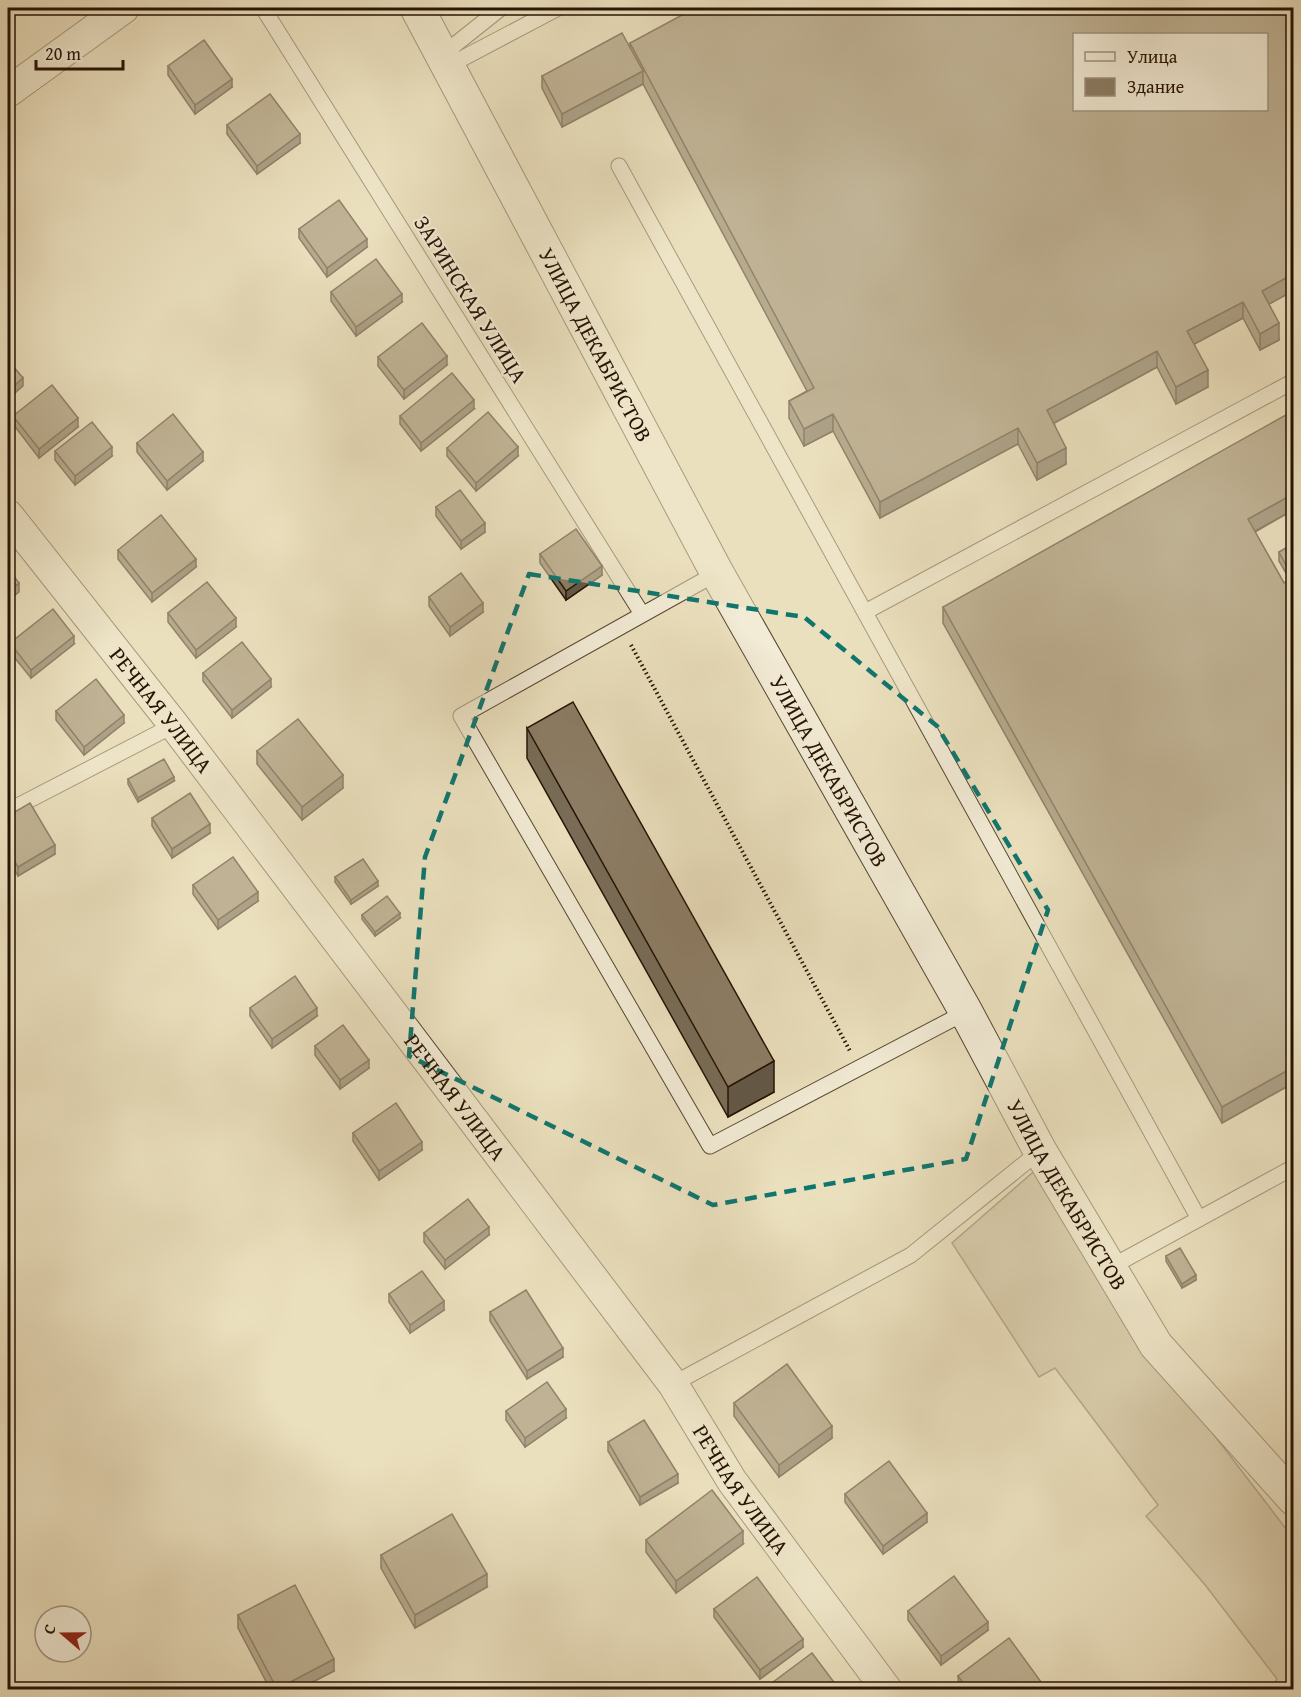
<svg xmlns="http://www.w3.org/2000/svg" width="1301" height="1697" font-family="'Gentium Book Plus',serif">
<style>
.grass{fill:#cabd9e;stroke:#786851;stroke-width:1.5}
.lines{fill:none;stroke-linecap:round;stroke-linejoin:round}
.service-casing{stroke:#574632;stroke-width:17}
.minor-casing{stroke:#574632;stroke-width:32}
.tertiary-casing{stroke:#574632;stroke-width:35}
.path{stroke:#261204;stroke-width:4;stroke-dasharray:1.5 3;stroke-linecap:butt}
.service{stroke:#f2ebd5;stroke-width:15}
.minor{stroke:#f2ebd5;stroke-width:30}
.tertiary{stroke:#f2ebd5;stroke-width:33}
.wall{fill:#786c57;stroke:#261204;stroke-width:1.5}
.shaded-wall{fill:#625847;stroke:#261204;stroke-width:1.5}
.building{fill:#8c7d65;stroke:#261204;stroke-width:1.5;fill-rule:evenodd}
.marked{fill:none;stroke:#0f766e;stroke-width:4.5;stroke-dasharray:12 8;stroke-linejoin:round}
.labels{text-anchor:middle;stroke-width:4.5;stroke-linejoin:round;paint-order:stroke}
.street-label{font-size:22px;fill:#261204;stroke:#f2ebd5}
</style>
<rect width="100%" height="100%" fill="#ebe0be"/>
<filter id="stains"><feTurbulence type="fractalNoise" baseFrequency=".00333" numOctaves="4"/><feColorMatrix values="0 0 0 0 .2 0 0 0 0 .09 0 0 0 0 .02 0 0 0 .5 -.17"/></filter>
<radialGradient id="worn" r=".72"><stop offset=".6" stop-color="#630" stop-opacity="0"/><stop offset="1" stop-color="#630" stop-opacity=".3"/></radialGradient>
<polygon class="grass" points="1039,1167 1149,1350 1293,1538 1293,1689 1270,1689 1277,1679 1206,1586 1146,1516 1158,1505 1055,1368 1039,1377 952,1243"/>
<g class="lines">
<g class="service-casing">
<g id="service">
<polyline points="263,8 642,614"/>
<polyline points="442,55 501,8"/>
<polyline points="448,66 558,8"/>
<polyline points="619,166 1199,1219"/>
<polyline points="717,573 461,716 710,1146 966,1012"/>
<polyline points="867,611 1294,381"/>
<polyline points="8,811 174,725"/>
<polyline points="1109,1268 1294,1167"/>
<polyline points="673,1384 911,1255 1040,1151"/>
</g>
</g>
<g class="minor-casing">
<g id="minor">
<polyline points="8,92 124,8"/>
<path id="s1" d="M8 515 174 725 673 1384 732 1481 887 1690"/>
</g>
</g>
<g class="tertiary-casing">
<g id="tertiary">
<path id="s2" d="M417 8 717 573 966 1012 1040 1151 1156 1345 1294 1499"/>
</g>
</g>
<polyline class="path" points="631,645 850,1051"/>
<use href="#service" class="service"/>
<use href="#minor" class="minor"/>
<use href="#tertiary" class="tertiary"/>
</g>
<g class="wall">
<polygon points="630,43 1269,304 1279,340 1260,350 1243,318 1194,344 1208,387 1176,404 1157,367 1054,423 1066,464 1037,480 1018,444 880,518 833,431 804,446 789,418 789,401 807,391 643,84 562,127 542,88 542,76 630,47"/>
<polygon points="168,66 232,87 195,114 168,75"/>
<polygon points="227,125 300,143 257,174 227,134"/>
<polygon points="299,229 367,247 327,277 299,238"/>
<polygon points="331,292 402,302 356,336 331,301"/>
<polygon points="378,357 447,365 404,399 378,366"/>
<polygon points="474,409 421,451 400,424 400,416"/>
<polygon points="13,416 78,427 39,458 13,424"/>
<polygon points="137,443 203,461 167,490 137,452"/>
<polygon points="447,448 518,456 476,491 447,456"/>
<polygon points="55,451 112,456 75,485 55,460"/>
<polygon points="436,507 485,532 461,549 436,516"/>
<polygon points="1293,510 1255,532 1284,583 1290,580 1279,561 1279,552 1293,544 1293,1097 1288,1086 1222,1123 943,623 943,607"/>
<polygon points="118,550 196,567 152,602 118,559"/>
<polygon points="540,554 602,575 566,600 540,563"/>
<polygon points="429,597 483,612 450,636 429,606"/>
<polygon points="168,613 236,627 196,658 168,622"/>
<polygon points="10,643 74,644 31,678 10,652"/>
<polygon points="203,673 271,687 232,718 203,681"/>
<polygon points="56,711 124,723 84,755 56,720"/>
<polygon points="527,728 774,1092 728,1117 527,758"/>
<polygon points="257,751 343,788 302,820 257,764"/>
<polygon points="128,779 174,781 138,802 128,784"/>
<polygon points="8,816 55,854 18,876 8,858"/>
<polygon points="152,818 210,833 172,858 152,826"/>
<polygon points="335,877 378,886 351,904 335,882"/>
<polygon points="193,885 258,901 218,929 193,894"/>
<polygon points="362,915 400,918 375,936 362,919"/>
<polygon points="250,1008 317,1016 272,1048 250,1016"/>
<polygon points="315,1046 369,1068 340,1089 315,1055"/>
<polygon points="353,1133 422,1150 379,1180 353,1141"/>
<polygon points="424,1233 489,1235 445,1269 424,1242"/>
<polygon points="1166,1256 1196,1280 1182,1288 1166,1261"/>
<polygon points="389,1294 444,1310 410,1333 389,1302"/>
<polygon points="490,1312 563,1357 527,1379 490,1321"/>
<polygon points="734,1403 832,1438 779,1477 734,1416"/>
<polygon points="506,1411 566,1418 525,1447 506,1420"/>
<polygon points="608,1442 678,1483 640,1505 608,1451"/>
<polygon points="845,1494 927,1522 883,1554 845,1502"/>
<polygon points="646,1540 743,1544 676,1593 646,1552"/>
<polygon points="381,1555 487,1587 415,1628 381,1568"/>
<polygon points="714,1609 803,1647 760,1679 714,1617"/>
<polygon points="908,1611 988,1630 941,1665 908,1620"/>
<polygon points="238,1615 334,1671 299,1689 270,1689 238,1628"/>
<polygon points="958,1676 1044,1689 959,1689"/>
</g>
<g class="shaded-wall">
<polygon points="643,71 643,84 562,127 562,114"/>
<polygon points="232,79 232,87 195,114 195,105"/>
<polygon points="300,134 300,143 257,174 257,166"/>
<polygon points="367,239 367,247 327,277 327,268"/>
<polygon points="1293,274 1293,291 1262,308 1262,291"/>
<polygon points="402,294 402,302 356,336 356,327"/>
<polygon points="1243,302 1243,318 1187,348 1187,331"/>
<polygon points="1279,323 1279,340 1260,350 1260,334"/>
<polygon points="1157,351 1157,367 1047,427 1047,410"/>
<polygon points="447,356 447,365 404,399 404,390"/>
<polygon points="1208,370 1208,387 1176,404 1176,387"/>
<polygon points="23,378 23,386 8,399 8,391"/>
<polygon points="474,400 474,409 421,451 421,443"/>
<polygon points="833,414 833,431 804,446 804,429"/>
<polygon points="78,418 78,427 39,458 39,449"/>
<polygon points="1018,428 1018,444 880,518 880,502"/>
<polygon points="112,447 112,456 75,485 75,476"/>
<polygon points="518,447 518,456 476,491 476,483"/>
<polygon points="1066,448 1066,464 1037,480 1037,463"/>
<polygon points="203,452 203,461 167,490 167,481"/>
<polygon points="1293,494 1293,510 1248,535 1248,519"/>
<polygon points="485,523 485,532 461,549 461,541"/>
<polygon points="196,559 196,567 152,602 152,593"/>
<polygon points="602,566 602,575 566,600 566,591"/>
<polygon points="1293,571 1293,579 1290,581 1290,573"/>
<polygon points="19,583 19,592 8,601 8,592"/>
<polygon points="483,603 483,612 450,636 450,627"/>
<polygon points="236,618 236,627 196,658 196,650"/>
<polygon points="74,636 74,644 31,678 31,670"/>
<polygon points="271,679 271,687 232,718 232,710"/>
<polygon points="124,715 124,723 84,755 84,747"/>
<polygon points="343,775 343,788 302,820 302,807"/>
<polygon points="174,777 174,781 138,802 138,798"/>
<polygon points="210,824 210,833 172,858 172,849"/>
<polygon points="55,845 55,854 18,876 18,867"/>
<polygon points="378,881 378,886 351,904 351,900"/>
<polygon points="258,892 258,901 218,929 218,920"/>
<polygon points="400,913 400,918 375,936 375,932"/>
<polygon points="317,1008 317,1016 272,1048 272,1039"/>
<polygon points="369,1060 369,1068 340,1089 340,1080"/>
<polygon points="774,1061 774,1092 728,1117 728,1087"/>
<polygon points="1288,1070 1288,1086 1222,1123 1222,1107"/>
<polygon points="13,1093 13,1102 8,1105 8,1097"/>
<polygon points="422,1142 422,1150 379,1180 379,1171"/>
<polygon points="489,1227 489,1235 445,1269 445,1260"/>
<polygon points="1196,1275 1196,1280 1182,1288 1182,1284"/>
<polygon points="444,1301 444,1310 410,1333 410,1325"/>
<polygon points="563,1348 563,1357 527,1379 527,1371"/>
<polygon points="566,1409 566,1418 525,1447 525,1438"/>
<polygon points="832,1426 832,1438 779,1477 779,1465"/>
<polygon points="678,1474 678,1483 640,1505 640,1497"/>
<polygon points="927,1513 927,1522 883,1554 883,1546"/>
<polygon points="743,1531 743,1544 676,1593 676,1581"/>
<polygon points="487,1574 487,1587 415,1628 415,1615"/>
<polygon points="988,1622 988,1630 941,1665 941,1656"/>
<polygon points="803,1639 803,1647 760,1679 760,1670"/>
<polygon points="334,1659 334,1671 299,1689 277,1689"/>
</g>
<g class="building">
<path d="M695 8H1293V274L1262 291 1279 323 1260 334 1243 302 1187 331 1208 370 1176 387 1157 351 1047 410 1066 448 1037 463 1018 428 880 502 833 414 804 429 789 401 814 388 630 43ZM1074 34H1266V110H1074Z"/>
<polygon points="622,33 643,71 562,114 542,76"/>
<polygon points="204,40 232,79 195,105 168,66"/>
<polygon points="270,94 300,134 257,166 227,125"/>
<polygon points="339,200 367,239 327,268 299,229"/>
<polygon points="376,259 402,294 356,327 331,292"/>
<polygon points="422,323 447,356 404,390 378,357"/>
<polygon points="8,360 23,378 8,391"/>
<polygon points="452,373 474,400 421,443 400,416"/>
<polygon points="52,385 78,418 39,449 13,416"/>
<polygon points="1293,411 1293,494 1248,519 1284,583 1293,578 1293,1080 1288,1070 1222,1107 943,607"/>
<polygon points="488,412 518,447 476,483 447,448"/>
<polygon points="173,414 203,452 167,481 137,443"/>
<polygon points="92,422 112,447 75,476 55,451"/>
<polygon points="460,490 485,523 461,541 436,507"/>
<polygon points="161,515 196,559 152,593 118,550"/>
<polygon points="576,529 602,566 566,591 540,554"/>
<polygon points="1293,544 1293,571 1290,573 1279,552"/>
<polygon points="8,568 19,583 8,592"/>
<polygon points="461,573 483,603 450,627 429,597"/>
<polygon points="207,582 236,618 196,650 168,613"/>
<polygon points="53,609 74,636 31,670 10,643"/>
<polygon points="242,642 271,679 232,710 203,673"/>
<polygon points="96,679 124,715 84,747 56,711"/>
<polygon points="573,702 774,1061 728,1087 527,728"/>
<polygon points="298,719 343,775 302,807 257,751"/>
<polygon points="164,759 174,777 138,798 128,779"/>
<polygon points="190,793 210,824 172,849 152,818"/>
<polygon points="30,803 55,845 18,867 8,850 8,816"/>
<polygon points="233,857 258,892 218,920 193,885"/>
<polygon points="363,859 378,881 351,900 335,877"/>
<polygon points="387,896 400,913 375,932 362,915"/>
<polygon points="295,976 317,1008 272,1039 250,1008"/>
<polygon points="343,1025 369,1060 340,1080 315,1046"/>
<polygon points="8,1083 13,1093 8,1097"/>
<polygon points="396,1103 422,1142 379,1171 353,1133"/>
<polygon points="468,1199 489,1227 445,1260 424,1233"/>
<polygon points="1180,1248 1196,1275 1182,1284 1166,1256"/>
<polygon points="422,1271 444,1301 410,1325 389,1294"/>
<polygon points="526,1290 563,1348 527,1371 490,1312"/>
<polygon points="787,1364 832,1426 779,1465 734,1403"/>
<polygon points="547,1382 566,1409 525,1438 506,1411"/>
<polygon points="644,1420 678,1474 640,1497 608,1442"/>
<polygon points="889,1461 927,1513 883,1546 845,1494"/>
<polygon points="712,1490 743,1531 676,1581 646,1540"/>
<polygon points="452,1514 487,1574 415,1615 381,1555"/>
<polygon points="954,1576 988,1622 941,1656 908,1611"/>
<polygon points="757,1577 803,1639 760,1670 714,1609"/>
<polygon points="295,1585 334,1659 277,1689 238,1615"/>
<polygon points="1009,1638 1044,1686 1040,1689 968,1689 958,1676"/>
<polygon points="812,1653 839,1689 766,1689 765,1688"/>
</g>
<path d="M0 0H1301V1697H0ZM529 574 804 617 937 726 1048 910 966 1159 713 1205 409 1056 425 857Z" fill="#ebe0be" fill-opacity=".55" fill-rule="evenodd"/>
<path class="marked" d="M529 574 804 617 937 726 1048 910 966 1159 713 1205 409 1056 425 857Z"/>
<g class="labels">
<g class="street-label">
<text transform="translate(471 299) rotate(58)" y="8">ЗАРИНСКАЯ УЛИЦА</text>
<text dy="8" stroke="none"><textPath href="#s2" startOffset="381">УЛИЦА ДЕКАБРИСТОВ</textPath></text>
<text dy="8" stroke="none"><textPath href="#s1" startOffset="248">РЕЧНАЯ УЛИЦА</textPath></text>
<text dy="8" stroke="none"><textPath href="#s2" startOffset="867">УЛИЦА ДЕКАБРИСТОВ</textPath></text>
<text dy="8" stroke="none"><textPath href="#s1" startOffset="734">РЕЧНАЯ УЛИЦА</textPath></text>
<text dy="8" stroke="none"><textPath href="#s2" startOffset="1353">УЛИЦА ДЕКАБРИСТОВ</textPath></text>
<text dy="8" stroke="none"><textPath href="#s1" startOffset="1220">РЕЧНАЯ УЛИЦА</textPath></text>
</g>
</g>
<rect width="1301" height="1697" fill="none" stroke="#ebe0be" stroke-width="30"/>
<rect x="9" y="9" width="1283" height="1679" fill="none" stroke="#261204" stroke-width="3"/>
<rect x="15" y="15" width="1271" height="1667" fill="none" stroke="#261204" stroke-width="1.5"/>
<rect x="1073" y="33" width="195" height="78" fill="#f2ebd5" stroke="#a09481" stroke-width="1.5"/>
<rect x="1085" y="52" width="30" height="9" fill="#f2ebd5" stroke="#a09481" stroke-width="1.5"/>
<text x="1127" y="63" font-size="18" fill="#261204">Улица</text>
<rect x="1085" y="78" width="30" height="18" fill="#8c7d65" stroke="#a09481" stroke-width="1.5"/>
<text x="1127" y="93" font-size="18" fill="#261204">Здание</text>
<g transform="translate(63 1634) rotate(290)"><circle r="28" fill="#f2ebd5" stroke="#a09481" stroke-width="1.5"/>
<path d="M0-4.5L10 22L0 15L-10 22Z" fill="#8f2418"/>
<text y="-9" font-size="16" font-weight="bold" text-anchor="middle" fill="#261204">С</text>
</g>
<path d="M36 60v9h87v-9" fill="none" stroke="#261204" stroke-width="3"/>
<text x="45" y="60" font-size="18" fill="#261204" stroke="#f2ebd5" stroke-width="4.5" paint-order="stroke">20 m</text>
<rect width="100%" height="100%" filter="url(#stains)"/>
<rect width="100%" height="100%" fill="url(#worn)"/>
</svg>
